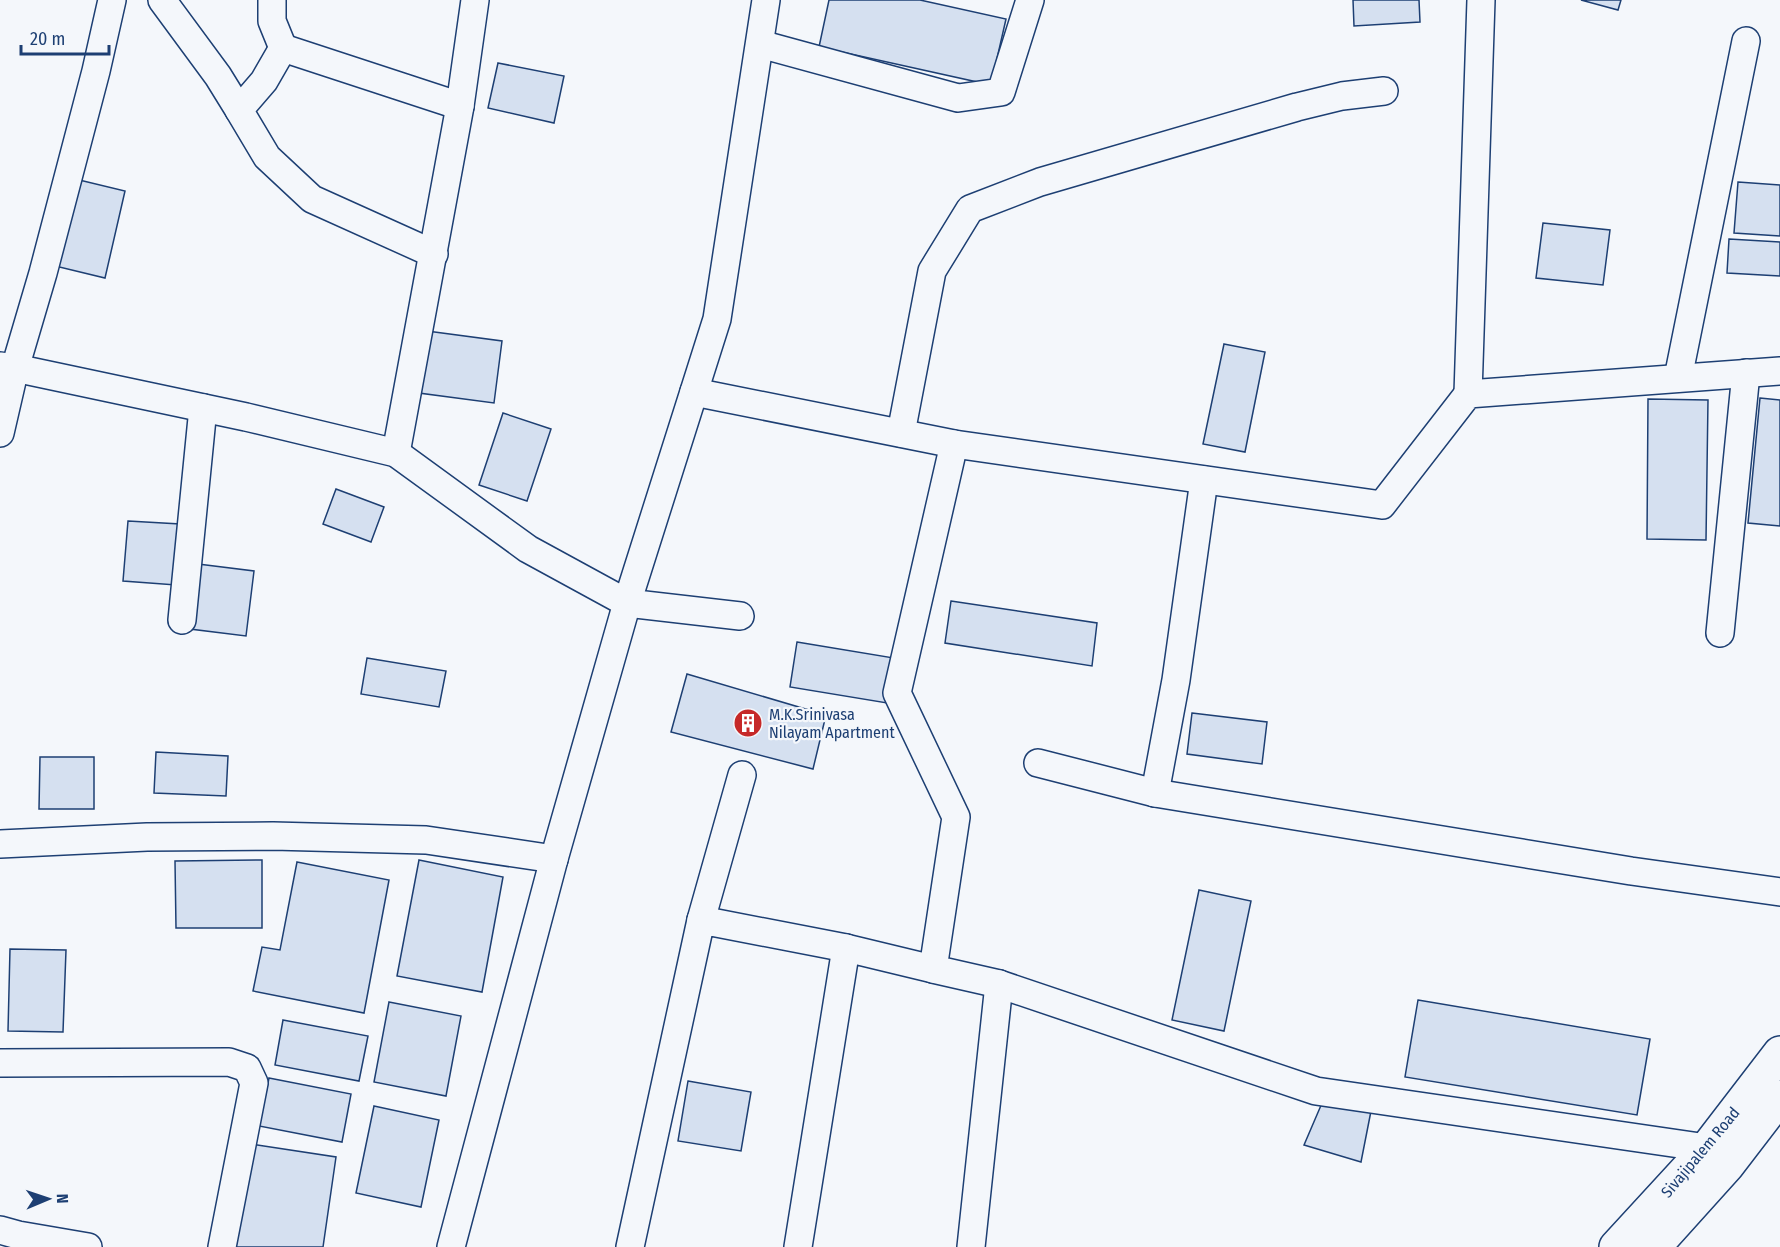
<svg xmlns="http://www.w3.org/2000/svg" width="1780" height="1247" font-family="'Fira Sans Condensed',sans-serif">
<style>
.building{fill:#d5e0f0;stroke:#1d3f73;stroke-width:1.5}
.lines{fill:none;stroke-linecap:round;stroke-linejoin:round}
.minor-casing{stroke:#1d3f73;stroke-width:30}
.secondary-casing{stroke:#1d3f73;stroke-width:36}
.minor{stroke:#f4f7fb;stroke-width:27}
.secondary{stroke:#f4f7fb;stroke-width:33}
.labels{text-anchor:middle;stroke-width:4.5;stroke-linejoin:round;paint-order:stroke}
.poi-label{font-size:16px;fill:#1d3f73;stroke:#f4f7fb;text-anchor:start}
.street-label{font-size:16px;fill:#1d3f73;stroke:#f4f7fb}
</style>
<rect width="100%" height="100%" fill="#f4f7fb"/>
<g class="building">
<polygon points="829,0 920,0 1006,19 991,85 819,47"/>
<polygon points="1353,0 1419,0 1420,22 1354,26"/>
<polygon points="1581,0 1621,0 1618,10"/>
<polygon points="498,63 564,76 554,123 488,108"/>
<polygon points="71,178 125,191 105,278 51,265"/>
<polygon points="1738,182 1780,185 1780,236 1734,233"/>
<polygon points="1543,223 1610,230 1603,285 1536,278"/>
<polygon points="1729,239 1780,242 1780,276 1727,273"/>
<polygon points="427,331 502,341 494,403 419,393"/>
<polygon points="1224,344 1265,352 1245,452 1203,444"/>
<polygon points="1760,398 1780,400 1780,526 1748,523"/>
<polygon points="1648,399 1708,400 1706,540 1647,539"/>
<polygon points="503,413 551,429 527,501 479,485"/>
<polygon points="336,489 384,507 371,542 323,524"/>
<polygon points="128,521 180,524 176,585 123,581"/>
<polygon points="198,564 254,571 246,636 190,629"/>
<polygon points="951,601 1097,623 1092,666 945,643"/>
<polygon points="797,642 894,658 887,703 790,687"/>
<polygon points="367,658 446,671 439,707 361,694"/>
<polygon points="687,674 826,715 813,769 671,732"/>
<polygon points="1192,713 1267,722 1262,764 1187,754"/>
<polygon points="156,752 228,756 226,796 154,793"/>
<polygon points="40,757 94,757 94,809 39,809"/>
<polygon points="262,860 262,928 176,928 175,861"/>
<polygon points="419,860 503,877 482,992 397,976"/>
<polygon points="297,862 389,880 364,1013 253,991 262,947 280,950"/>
<polygon points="1199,890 1251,901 1224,1031 1172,1020"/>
<polygon points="10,949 66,950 63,1032 8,1031"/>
<polygon points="1418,1000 1650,1039 1637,1115 1405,1077"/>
<polygon points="389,1002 461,1016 446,1096 374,1082"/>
<polygon points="283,1020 368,1036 359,1081 275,1065"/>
<polygon points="269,1078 351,1094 342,1142 259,1126"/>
<polygon points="688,1081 751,1092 741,1151 678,1141"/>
<polygon points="1322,1103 1371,1111 1361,1162 1304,1145"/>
<polygon points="374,1106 439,1120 421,1207 356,1193"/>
<polygon points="251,1144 336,1157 323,1247 236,1247"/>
</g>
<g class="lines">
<g class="minor-casing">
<g id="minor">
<polyline points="162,0 218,76 239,110"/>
<polyline points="272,0 272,21 283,48"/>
<polyline points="760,44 958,98 1001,92 1030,0"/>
<polyline points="434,254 312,199 267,157 239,110 264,81 283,48 460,106"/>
<polyline points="0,366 15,368 246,417 396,453 528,549 627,603 740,616"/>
<polyline points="1678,378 1746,41"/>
<polyline points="694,392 954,444 1382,505 1468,394 1780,371"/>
<polyline points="1468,394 1481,0"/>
<polyline points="0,433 15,368 43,273 96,71 112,0"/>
<polyline points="901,433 932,271 970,209 1040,182 1297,107 1342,96 1384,91"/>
<polyline points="954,444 897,693 956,817 933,969 999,984 1316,1091 1707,1148"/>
<polyline points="396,453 460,106 475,0"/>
<polyline points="1204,480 1176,680 1155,793 1631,871 1780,892"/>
<polyline points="182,620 203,408"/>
<polyline points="1720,633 1746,373"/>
<polyline points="1038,763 1155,793"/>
<polyline points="0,844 147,837 273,836 426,840 554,859"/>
<polyline points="701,920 742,775"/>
<polyline points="0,1063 229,1062 247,1068 254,1083 222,1247"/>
<polyline points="0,1230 18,1235 88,1247"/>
<polyline points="451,1247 554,859 627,603 717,319 766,0"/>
<polyline points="630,1247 701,920 846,948"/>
<polyline points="798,1247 846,948 933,969"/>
<polyline points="971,1247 999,984"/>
</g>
</g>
<g class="secondary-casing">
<g id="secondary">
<polyline points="1616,1247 1707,1148 1780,1053"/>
<polyline points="1654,1247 1727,1166 1780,1097"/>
</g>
</g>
<use href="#minor" class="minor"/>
<use href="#secondary" class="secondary"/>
</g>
<defs>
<g id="building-disc" transform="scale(1.5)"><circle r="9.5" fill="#c62828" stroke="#f4f7fb"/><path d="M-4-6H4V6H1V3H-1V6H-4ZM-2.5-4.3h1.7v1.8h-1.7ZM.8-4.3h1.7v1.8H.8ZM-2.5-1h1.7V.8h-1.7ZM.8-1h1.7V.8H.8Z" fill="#fff"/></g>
</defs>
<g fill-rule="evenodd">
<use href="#building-disc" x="748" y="723"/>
</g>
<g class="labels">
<g class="poi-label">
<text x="769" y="720">M.K.Srinivasa<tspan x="769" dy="18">Nilayam Apartment</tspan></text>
</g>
<g class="street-label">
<text transform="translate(1700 1152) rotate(-50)" y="6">Sivajipalem Road</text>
</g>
</g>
<g transform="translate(48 1199) rotate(88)" stroke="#f4f7fb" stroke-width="4.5" paint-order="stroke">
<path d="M0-4.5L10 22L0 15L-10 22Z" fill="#1d3f73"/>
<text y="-9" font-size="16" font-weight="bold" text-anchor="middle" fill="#1d3f73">N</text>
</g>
<path d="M21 45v9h88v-9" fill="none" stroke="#1d3f73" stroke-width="3"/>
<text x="30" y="45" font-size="18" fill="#1d3f73" stroke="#f4f7fb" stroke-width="4.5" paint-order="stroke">20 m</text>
</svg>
